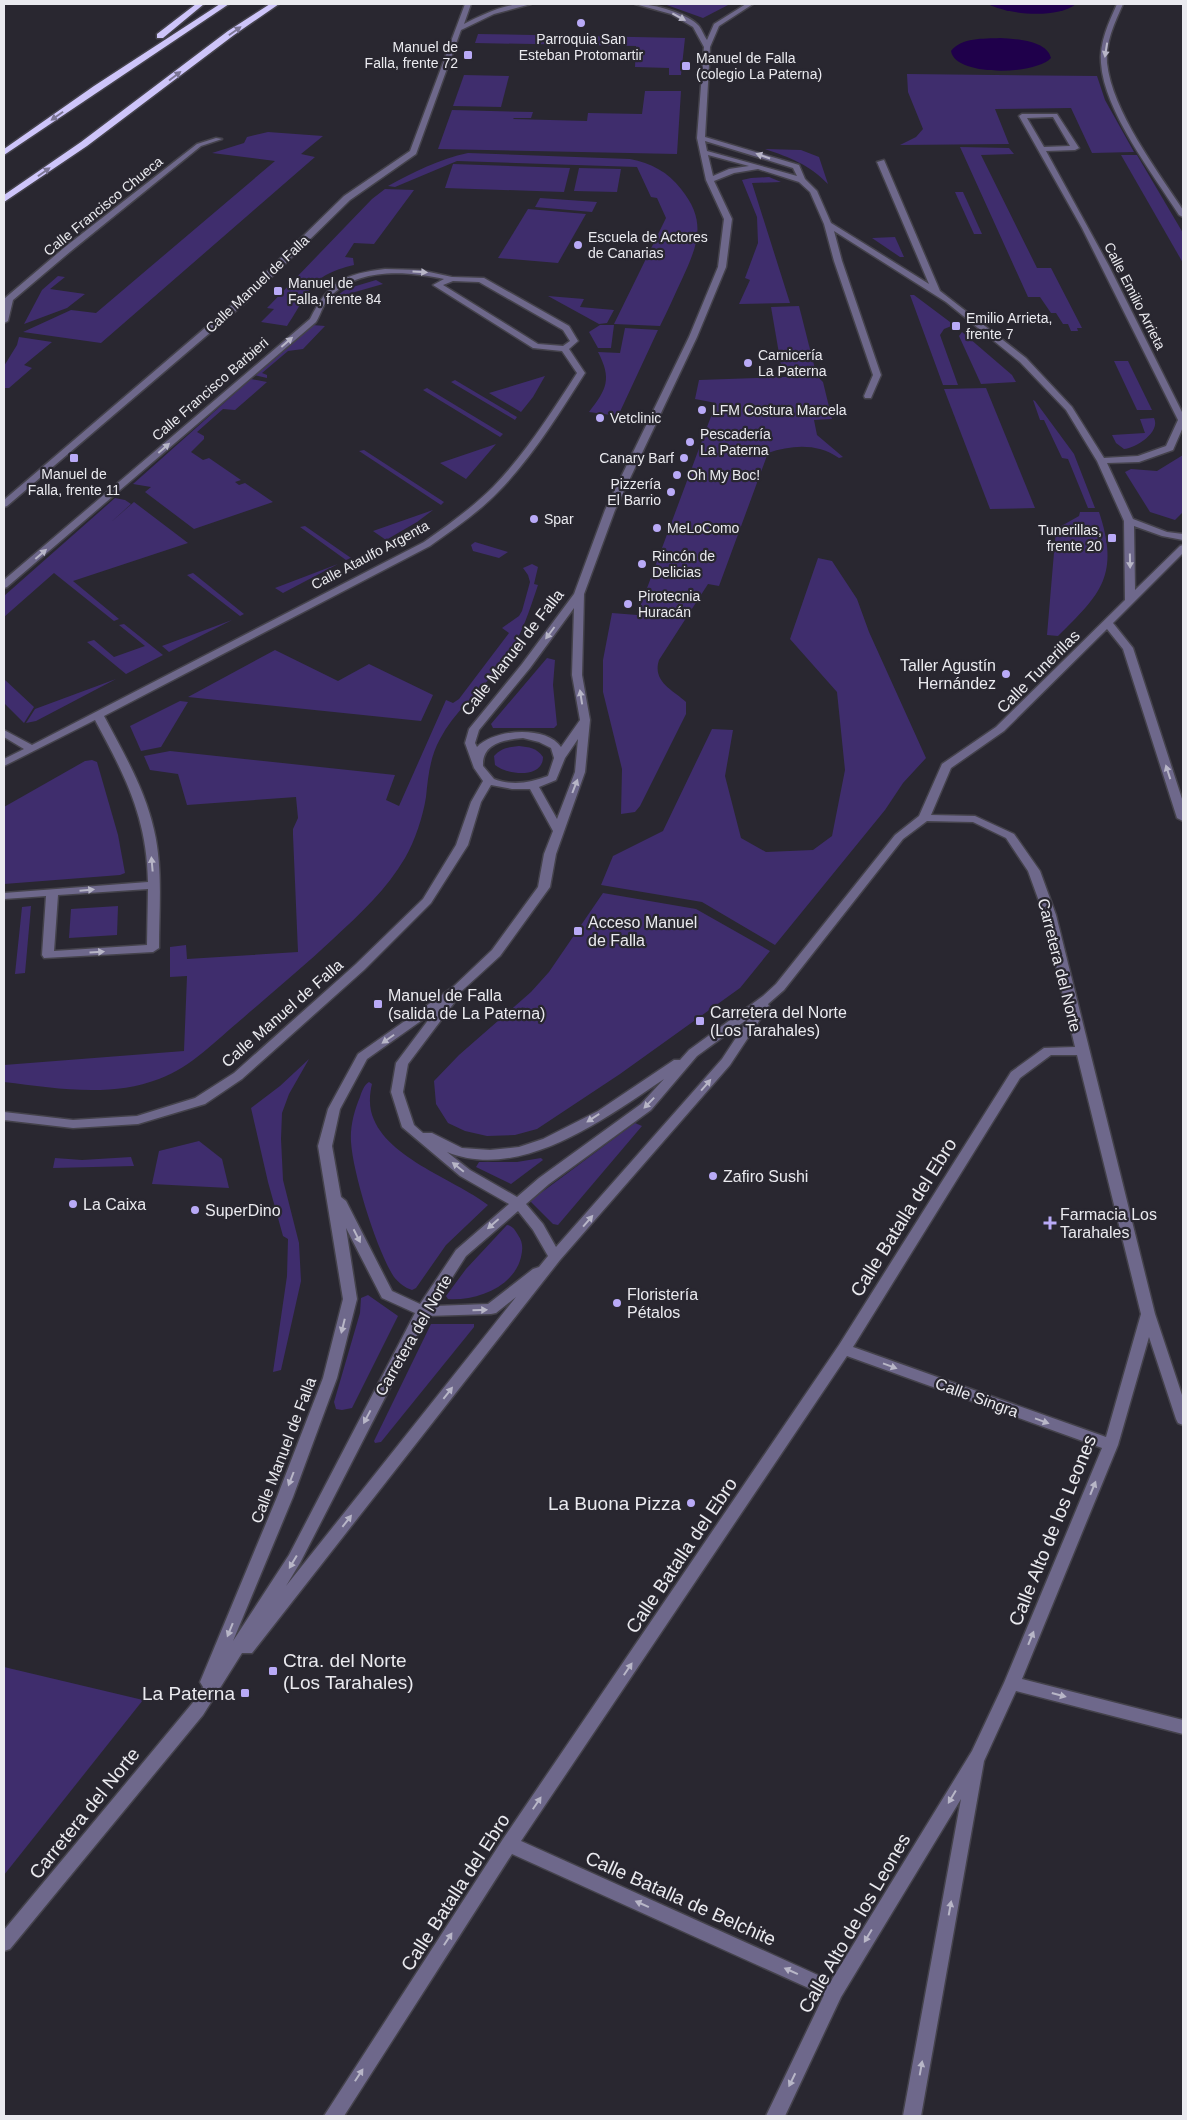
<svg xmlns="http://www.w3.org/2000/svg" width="1187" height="2120" font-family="Helvetica,sans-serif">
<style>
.green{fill:#3f2d6d}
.water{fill:#1f004b}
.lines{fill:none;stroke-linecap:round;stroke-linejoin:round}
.street-casing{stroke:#44424b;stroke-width:3}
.highway-casing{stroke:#44424b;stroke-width:3}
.street{fill:#6e688b;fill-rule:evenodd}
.highway{fill:#cec5fa;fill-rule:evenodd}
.oneway{fill:#b8b6c7}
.oneway2{fill:#7c7695}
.poi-dot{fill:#b9aaf7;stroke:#292730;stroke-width:2}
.labels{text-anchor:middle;stroke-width:4.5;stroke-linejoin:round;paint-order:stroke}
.far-poi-label{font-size:14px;fill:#eaeaef;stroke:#292730;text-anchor:start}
.far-street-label{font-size:14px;fill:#eaeaef;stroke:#292730}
.street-label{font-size:16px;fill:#eaeaef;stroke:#292730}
.poi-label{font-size:16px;fill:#eaeaef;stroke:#292730;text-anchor:start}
.near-street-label{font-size:19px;fill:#eaeaef;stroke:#292730}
.near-poi-label{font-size:19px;fill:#eaeaef;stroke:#292730;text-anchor:end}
</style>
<rect width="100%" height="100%" fill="#292730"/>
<g class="green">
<polygon points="664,4 730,4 703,18"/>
<polygon points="478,34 685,38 681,75 669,75 669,68 635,67 636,46 475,43"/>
<polygon points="907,74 1097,76 1105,100 1134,152 1092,153 1071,108 995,109 1009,144 900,145 916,137 923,129 908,92"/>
<polygon points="464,75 509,76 501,107 453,106"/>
<polygon points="645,91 681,91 677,154 438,149 452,110 533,112 531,118 514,118 513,119 587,121 588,113 642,114"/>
<polygon points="268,132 323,136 301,154 315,157 101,343 23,332 71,310 96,313 275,161 212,153 244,143 247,137"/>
<polygon points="960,147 1009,148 1014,154 981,155 1037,268 1051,268 1082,328 1077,328 1078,331 1071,331 1068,324 1063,324 1056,313 1051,313 1040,297 1028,297"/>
<path d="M765 149 801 150 819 157 828 184C808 164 791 158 765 149Z"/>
<path d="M468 153 630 159C651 163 668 172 681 189 707 221 698 244 683 277 675 294 668 310 660 326L614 324 666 218 657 198 651 197 637 167 457 161 395 187 388 186C414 172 439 159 468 153Z"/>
<polygon points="1121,155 1137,155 1183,233 1183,263"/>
<polygon points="453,164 570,168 564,192 445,188"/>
<polygon points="579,168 621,169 617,192 574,191"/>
<polygon points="769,177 781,182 752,183 790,303 739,304 750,280 745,278 758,243 757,217 742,180 751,178"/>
<path d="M385 189 414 190 374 244 354 243 345 257 353 258 354 265C308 276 311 291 287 326L261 322 274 309 267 308 372 199Z"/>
<polygon points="955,192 963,192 982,234 974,234"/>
<polygon points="540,198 597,202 592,212 535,207"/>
<polygon points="528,209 586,214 558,263 498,258"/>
<polygon points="895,237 904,257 900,257 872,238"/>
<polygon points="58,276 65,277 50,289 85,294 67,308 24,324 42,290"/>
<polygon points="376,280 383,284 334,298 346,289"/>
<polygon points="910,295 914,295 954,325 944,329 940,335 958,385 943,385"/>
<polygon points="548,296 584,299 580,307 614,310 607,323 599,324"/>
<polygon points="799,306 815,369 782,371 771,307"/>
<polygon points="312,325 325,326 303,349 288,351 262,373 267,375 267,378 254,375"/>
<polygon points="600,325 614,325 611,348 598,348 589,332"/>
<path d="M625 328 658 330 618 416 589 412C607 389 612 379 598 352L620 353Z"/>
<polygon points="962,332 1012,375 1016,382 981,384 959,336"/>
<polygon points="19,337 52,342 24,365 32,368 9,388 4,388 4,366 17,345"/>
<polygon points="1114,361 1128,361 1152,410 1137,410"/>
<polygon points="545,376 533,397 521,412 489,393"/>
<path d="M817 376 823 382 832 419 814 420 817 435 843 457 839 458C817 443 792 445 768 453L719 586 708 584 659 660C652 682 673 690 686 702V714L640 806 635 812 621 814 622 769 603 692V660L612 613 637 615 716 403 695 399 699 380Z"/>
<polygon points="251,379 267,382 235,410 223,409 197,432 204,436 204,439 191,452 203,460 209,458 241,480 235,482 239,485 245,483 273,502 194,529 145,492 151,487 133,484"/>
<polygon points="455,380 517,417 515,420 451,382"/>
<polygon points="427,388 503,434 500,437 423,390"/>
<polygon points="986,388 1035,508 990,509 944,389"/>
<polygon points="1033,400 1035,401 1074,454 1095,508 1088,508 1068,459 1062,458 1044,420 1040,420"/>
<path d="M1154 418C1161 432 1136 448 1124 449L1116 443 1112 435 1145 433 1140 419Z"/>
<polygon points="496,444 466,479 440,463"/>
<polygon points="364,450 444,502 441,505 359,451"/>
<polygon points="1183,455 1183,512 1175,520 1150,512 1125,472 1131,469 1157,471"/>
<polygon points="115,498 125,500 131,504 110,523 134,502 188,543 73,581 119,619 114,621 54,573 4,617 4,596"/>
<polygon points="433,510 417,522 386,540 373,531"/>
<path d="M1080 512H1099C1120 575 1101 594 1058 636L1047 635 1056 529 1079 516Z"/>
<polygon points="305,526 351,558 346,560 300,527"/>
<polygon points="475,542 508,552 499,558 473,551 471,545"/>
<polygon points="818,558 832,561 857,599 869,632 926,758 903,783 885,810 775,945 702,902 601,885 613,856 663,831 712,729 733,730 725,776 741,838 766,852 813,850 832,836 845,770 837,692 790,639"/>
<polygon points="338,564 283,593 275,588"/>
<path d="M532 564 538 567 534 584 538 585C528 615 518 647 496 671 477 694 454 712 440 739 430 757 428 777 426 797 423 816 415 841 405 858 387 889 360 914 333 939 304 966 273 992 243 1018 216 1040 192 1067 159 1079 109 1098 55 1088 4 1082V1065L184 1051 187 976 170 977V947L186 945 187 959 298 952 293 835V829L298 818 296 797 187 805 178 774 150 770 144 756 170 751 395 775 386 800 399 806 446 700 453 703 459 699 509 633 502 628 519 616 522 611 530 582 528 575 523 568Z"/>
<polygon points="193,573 244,614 240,616 187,575"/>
<polygon points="232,620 169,652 162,646"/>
<polygon points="124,624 163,655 126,674 87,642 94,640 114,657 145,646 119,625"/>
<polygon points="275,650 338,681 369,664 433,695 421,721 188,697"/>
<polygon points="547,658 555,660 553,685 557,725 554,728 493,728 491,724"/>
<polygon points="4,679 34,707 24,723 4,703"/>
<polygon points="116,679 36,721 26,723 35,709"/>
<polygon points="180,701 188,702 161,747 141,751 130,726"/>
<path d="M519 746C529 747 537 748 543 757 543 779 507 775 495 765L494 756C501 748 509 747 519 746Z"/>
<polygon points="92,760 97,762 118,835 125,873 120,875 4,884 4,807 85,761"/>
<polygon points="603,893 696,909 770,951 740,988 620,1074 537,1129 515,1135 487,1136 465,1131 448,1123 436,1104 434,1081 459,1055 531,992 549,972"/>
<polygon points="31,906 25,973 15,974 22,907"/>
<polygon points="118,906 117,935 69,938 71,909"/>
<polygon points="309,1059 289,1094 282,1113 281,1139 283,1180 299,1243 301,1281 281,1370 273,1372 287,1276 288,1239 283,1236 268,1182 251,1108 280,1086"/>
<path d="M369 1082 372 1084C370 1092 369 1102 371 1111 382 1157 453 1178 488 1205L446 1245 416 1288 412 1290C405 1288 399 1283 394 1277 377 1251 353 1174 351 1142 350 1127 354 1111 360 1097 362 1091 364 1085 369 1082Z"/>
<polygon points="635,1123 642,1126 558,1225 553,1224 530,1201"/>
<polygon points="199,1141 222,1159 229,1188 152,1184 159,1151"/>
<polygon points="131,1157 134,1166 53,1168 55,1158 82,1160"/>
<polygon points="541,1158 543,1160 511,1184 476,1167 479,1162 517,1162"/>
<path d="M507 1225C513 1226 515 1230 518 1235 523 1242 523 1249 521 1257 514 1287 476 1301 448 1299L446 1296 466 1269Z"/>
<polygon points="368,1295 398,1316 352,1408 342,1410 336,1409 334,1402 360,1313 361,1298"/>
<polygon points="431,1324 474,1324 474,1327 381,1442 375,1443 374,1441"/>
<polygon points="4,1667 143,1700 4,1875"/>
</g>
<g class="water">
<path d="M988 4H1076C1057 19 1009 15 988 4Z"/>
<path d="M1000 38C1014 39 1047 40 1051 58 1036 75 955 77 951 51 962 37 983 39 1000 38Z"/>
</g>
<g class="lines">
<g class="street-casing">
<g id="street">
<path d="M465 4H471L464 24C484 14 508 2 531 4L494 14 461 30 416 154 350 200 246 302 7 506 4 507V500L240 298 344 196 410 151Z"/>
<path d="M635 4C651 3 688 13 699 26 702 30 704 36 707 40L714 24 746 4H753L719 26 710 47 705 137 799 165 805 179 817 191 831 223 929 284 877 162 884 160 940 291 1026 358 1072 407 1104 458 1138 456 1166 446 1178 420 1082 228 1019 116 1022 114H1057L1079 148 1075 150 1046 151 1109 266 1183 414V427L1173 450 1139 462 1107 463 1133 519 1167 532 1183 534V540L1162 536 1134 526 1135 590 1180 546 1183 545V553L1113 623 1133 648 1183 802V821L1177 818 1123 649 1107 629 1004 731 951 768 931 815 975 816 1014 834 1040 871 1056 915 1155 1314 1183 1398V1425L1178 1423 1176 1419 1149 1337 1118 1445 1022 1679 1183 1720V1734L1016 1691 984 1761 921 2116H903L961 1799 841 1997 785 2116H766L824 1995 512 1854 344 2116H324L503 1839 839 1345 1011 1072 1044 1048 1075 1047 1044 915 1028 871 1006 838 973 822 927 821 903 839 784 990 768 1004 769 1006 730 1065 560 1260 252 1653H242L203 1715 10 1949 4 1951V1930L195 1700 203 1687 200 1682 277 1497 323 1378 343 1299 318 1146 328 1109 358 1054 453 987 492 950 538 887 544 854 553 831 530 789H512L491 785 481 802 468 845 431 903 364 970 242 1079 205 1104 138 1124 73 1128 4 1120V1112L73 1120 137 1116 195 1098 234 1073 356 964 423 899 456 845 471 802 483 781 474 768 465 743 469 729 522 664 574 594 605 510 689 337 718 267 724 219 706 180 697 138 704 47 693 27 671 14ZM1053 117 1070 146 1044 147 1027 118ZM705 141 793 168 797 176 707 151ZM708 155 749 166 729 169 713 176ZM758 169 799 182 810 192 824 224 834 261 873 375 864 396 865 398H871L881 375 842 261 834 231 946 302 1020 362 1066 410 1097 461 1124 521 1125 600 996 727 942 764 919 816 895 835 776 984 763 996 689 1050 680 1060H674L598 1111 543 1139 519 1147 490 1150 462 1148 432 1133H423L414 1125 403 1092 408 1064 454 1003 456 1000 454 998 500 956 550 887 556 854 585 772 590 720 582 675 584 594 615 510 697 337 726 267 732 219 714 181 734 173ZM574 608 572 675 580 720 561 747C546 725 494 729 477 747L475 743 479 730 530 668ZM523 738 539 742 551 748 554 758 548 776C530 783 512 786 494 779L483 766C482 743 504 740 523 738ZM578 739 575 772 557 819 539 787 556 780 565 758ZM435 1011 396 1063 391 1092 402 1127 460 1176 509 1204 456 1250 420 1304 392 1291 346 1201 341 1197 332 1146 340 1109 367 1059ZM749 1018 722 1059 556 1247 543 1224 526 1204 549 1184 651 1110 697 1056ZM1051 1055H1077L1141 1314 1106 1437 853 1347 1020 1078ZM664 1079 641 1104 539 1178 517 1197 470 1170 447 1152C521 1182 606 1118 664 1079ZM518 1211 533 1230 548 1256 539 1267 533 1269 488 1304 434 1306 466 1256ZM346 1228 382 1298 415 1313 289 1555 233 1641 293 1497 337 1378 357 1299ZM516 1297 286 1586 300 1563 427 1316 491 1314 496 1313ZM847 1356 1102 1448 1004 1683 972 1751 831 1981 521 1841Z"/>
<path d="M1117 4H1123C1115 22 1105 43 1107 63 1112 111 1157 170 1183 210V217L1179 215C1153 174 1104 111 1101 63 1099 43 1109 22 1117 4Z"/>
<polygon points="216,138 222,139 201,146 71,251 13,300 8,321 4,323 4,299 65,247 197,144"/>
<path d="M385 269 420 270 452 277 484 278 569 326 578 341 569 349 585 373C559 414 533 456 499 491 479 512 454 529 430 546L104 716C123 752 145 789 154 830 163 868 159 909 159 948L153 952 44 958 42 955 46 896 4 899V893L148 882C147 817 125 776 95 720L4 766V759L24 749 4 737V730L32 745 424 542C448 525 472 508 493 487 526 453 551 413 577 373L562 351 533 348 433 285 444 279C406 271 358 267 329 298 323 304 321 314 316 322L7 587 4 588V580L310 319C329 281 344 274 385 269ZM453 281 479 282 563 330 570 341 563 346 538 344 443 285ZM148 889 147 945 54 951 58 895Z"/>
</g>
</g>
<g class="highway-casing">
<g id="highway">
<polygon points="196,4 204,4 163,38 157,38 157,34"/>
<polygon points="220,4 229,4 4,155 4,149 94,86"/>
<polygon points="270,4 279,4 234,35 87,146 4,202 4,195 81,142 228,31"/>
</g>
</g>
<use href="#street" class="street"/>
<use href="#highway" class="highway"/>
</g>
<defs><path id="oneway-solid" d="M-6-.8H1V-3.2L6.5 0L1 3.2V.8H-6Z" transform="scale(1.25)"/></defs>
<g class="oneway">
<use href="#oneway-solid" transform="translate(679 17) rotate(28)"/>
<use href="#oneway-solid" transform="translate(1106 50) rotate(99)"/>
<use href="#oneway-solid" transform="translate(763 156) rotate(-161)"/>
<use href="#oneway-solid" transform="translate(420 272) rotate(4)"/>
<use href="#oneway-solid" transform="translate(287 342) rotate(-41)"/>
<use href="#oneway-solid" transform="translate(164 448) rotate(-41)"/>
<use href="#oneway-solid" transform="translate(41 554) rotate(-41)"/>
<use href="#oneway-solid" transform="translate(1130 561) rotate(89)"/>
<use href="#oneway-solid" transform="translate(550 633) rotate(127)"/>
<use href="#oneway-solid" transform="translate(581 697) rotate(-99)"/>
<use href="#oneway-solid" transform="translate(1168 772) rotate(-108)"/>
<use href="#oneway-solid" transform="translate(575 786) rotate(-69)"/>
<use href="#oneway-solid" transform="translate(152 864) rotate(-95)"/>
<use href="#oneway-solid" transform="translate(87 890) rotate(-5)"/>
<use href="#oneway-solid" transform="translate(97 952) rotate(-4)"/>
<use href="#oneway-solid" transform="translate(388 1039) rotate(145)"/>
<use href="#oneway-solid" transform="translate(706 1085) rotate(-49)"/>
<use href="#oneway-solid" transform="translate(649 1103) rotate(134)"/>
<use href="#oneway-solid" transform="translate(593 1118) rotate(147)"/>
<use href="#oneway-solid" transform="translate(458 1167) rotate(-141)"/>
<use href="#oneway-solid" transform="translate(588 1221) rotate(-49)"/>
<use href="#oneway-solid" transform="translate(493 1224) rotate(139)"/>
<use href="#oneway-solid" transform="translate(357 1236) rotate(63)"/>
<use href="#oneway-solid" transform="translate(480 1310) rotate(-1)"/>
<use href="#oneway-solid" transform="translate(343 1326) rotate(104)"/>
<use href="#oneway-solid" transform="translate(890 1366) rotate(20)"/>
<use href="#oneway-solid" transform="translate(448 1393) rotate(-52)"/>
<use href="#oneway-solid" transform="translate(367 1417) rotate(118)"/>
<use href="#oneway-solid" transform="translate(1042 1421) rotate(20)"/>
<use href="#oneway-solid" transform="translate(291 1479) rotate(111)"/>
<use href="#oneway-solid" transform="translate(1093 1488) rotate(-68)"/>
<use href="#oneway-solid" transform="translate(347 1521) rotate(-52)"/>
<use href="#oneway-solid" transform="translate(293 1562) rotate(121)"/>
<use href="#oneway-solid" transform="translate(230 1630) rotate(112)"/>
<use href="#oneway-solid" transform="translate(1031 1638) rotate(-68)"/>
<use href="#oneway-solid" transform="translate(628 1669) rotate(-56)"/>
<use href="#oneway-solid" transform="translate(1059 1695) rotate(15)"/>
<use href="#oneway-solid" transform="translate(952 1797) rotate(121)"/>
<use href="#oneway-solid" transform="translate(537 1803) rotate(-56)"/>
<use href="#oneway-solid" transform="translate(642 1904) rotate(-156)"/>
<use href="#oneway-solid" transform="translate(950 1908) rotate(-80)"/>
<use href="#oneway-solid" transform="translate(868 1936) rotate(121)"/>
<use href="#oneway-solid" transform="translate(448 1939) rotate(-57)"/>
<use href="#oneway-solid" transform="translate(791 1971) rotate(-156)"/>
<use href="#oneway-solid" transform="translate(921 2068) rotate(-80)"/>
<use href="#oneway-solid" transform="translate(359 2075) rotate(-57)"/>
<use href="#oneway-solid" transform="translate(792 2080) rotate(116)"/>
</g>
<g class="oneway2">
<use href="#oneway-solid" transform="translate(235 31) rotate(-35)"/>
<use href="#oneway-solid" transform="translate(175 76) rotate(-37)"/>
<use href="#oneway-solid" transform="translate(57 116) rotate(145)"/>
<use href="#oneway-solid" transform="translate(44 172) rotate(-35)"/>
</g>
<g class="poi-dot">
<circle cx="581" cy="23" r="5"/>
<rect x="463" y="50" width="10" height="10" rx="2.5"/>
<rect x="681" y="61" width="10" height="10" rx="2.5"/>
<circle cx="578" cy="245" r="5"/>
<rect x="273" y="286" width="10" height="10" rx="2.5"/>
<rect x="951" y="321" width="10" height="10" rx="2.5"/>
<circle cx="748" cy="363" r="5"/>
<circle cx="702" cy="410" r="5"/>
<circle cx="600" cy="418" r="5"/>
<circle cx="690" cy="442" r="5"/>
<rect x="69" y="453" width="10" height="10" rx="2.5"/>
<circle cx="684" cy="458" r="5"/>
<circle cx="677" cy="475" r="5"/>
<circle cx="671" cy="492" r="5"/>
<circle cx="534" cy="519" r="5"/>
<circle cx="657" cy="528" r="5"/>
<rect x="1107" y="533" width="10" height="10" rx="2.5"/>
<circle cx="642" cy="564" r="5"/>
<circle cx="628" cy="604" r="5"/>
<circle cx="1006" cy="674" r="5"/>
<rect x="573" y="926" width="10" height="10" rx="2.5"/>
<rect x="373" y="999" width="10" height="10" rx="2.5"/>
<rect x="695" y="1016" width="10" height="10" rx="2.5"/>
<circle cx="713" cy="1176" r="5"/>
<circle cx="73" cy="1204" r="5"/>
<circle cx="195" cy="1210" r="5"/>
<path d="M1047.5 1215.5h5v5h5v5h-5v5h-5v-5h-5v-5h5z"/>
<circle cx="617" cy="1303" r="5"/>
<circle cx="691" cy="1503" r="5"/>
<rect x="268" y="1666" width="10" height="10" rx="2.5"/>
<rect x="240" y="1688" width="10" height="10" rx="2.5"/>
</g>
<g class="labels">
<g class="far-poi-label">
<text x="581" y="44" text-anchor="middle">Parroquia San<tspan x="581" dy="16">Esteban Protomartir</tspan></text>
<text x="458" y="52" text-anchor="end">Manuel de<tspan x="458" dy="16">Falla, frente 72</tspan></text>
<text x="696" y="63">Manuel de Falla<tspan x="696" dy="16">(colegio La Paterna)</tspan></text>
<text x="588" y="242">Escuela de Actores<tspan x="588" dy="16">de Canarias</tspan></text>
<text x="288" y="288">Manuel de<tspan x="288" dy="16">Falla, frente 84</tspan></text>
<text x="966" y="323">Emilio Arrieta,<tspan x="966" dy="16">frente 7</tspan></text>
<text x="758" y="360">Carnicería<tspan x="758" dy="16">La Paterna</tspan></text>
<text x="712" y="415">LFM Costura Marcela</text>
<text x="610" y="423">Vetclinic</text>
<text x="700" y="439">Pescadería<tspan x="700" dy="16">La Paterna</tspan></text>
<text x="674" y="463" text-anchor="end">Canary Barf</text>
<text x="74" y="479" text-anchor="middle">Manuel de<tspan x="74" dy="16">Falla, frente 11</tspan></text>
<text x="687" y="480">Oh My Boc!</text>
<text x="661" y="489" text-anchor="end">Pizzería<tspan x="661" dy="16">El Barrio</tspan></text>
<text x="544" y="524">Spar</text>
<text x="667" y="533">MeLoComo</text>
<text x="1102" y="535" text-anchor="end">Tunerillas,<tspan x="1102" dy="16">frente 20</tspan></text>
<text x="652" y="561">Rincón de<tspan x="652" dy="16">Delicias</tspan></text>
<text x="638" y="601">Pirotecnia<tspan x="638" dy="16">Huracán</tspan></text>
</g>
<g class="far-street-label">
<text transform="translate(103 206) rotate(-39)" y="5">Calle Francisco Chueca</text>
<text transform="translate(257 284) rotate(-43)" y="5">Calle Manuel de Falla</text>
<text transform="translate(1135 296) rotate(63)" y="5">Calle Emilio Arrieta</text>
<text transform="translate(210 389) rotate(-41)" y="5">Calle Francisco Barbieri</text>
<text transform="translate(370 555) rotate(-28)" y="5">Calle Ataulfo Argenta</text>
</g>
<g class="street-label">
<text transform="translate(512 652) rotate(-52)" y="6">Calle Manuel de Falla</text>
<text transform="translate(1038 671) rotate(-45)" y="6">Calle Tunerillas</text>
<text transform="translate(1060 965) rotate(76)" y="6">Carretera del Norte</text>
<text transform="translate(282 1013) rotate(-41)" y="6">Calle Manuel de Falla</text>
<text transform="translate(413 1335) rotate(-60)" y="6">Carretera del Norte</text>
<text transform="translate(977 1397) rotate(20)" y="6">Calle Singra</text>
<text transform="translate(283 1450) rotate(-69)" y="6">Calle Manuel de Falla</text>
</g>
<g class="poi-label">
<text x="996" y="671" text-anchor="end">Taller Agustín<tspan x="996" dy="18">Hernández</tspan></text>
<text x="588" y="928">Acceso Manuel<tspan x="588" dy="18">de Falla</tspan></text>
<text x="388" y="1001">Manuel de Falla<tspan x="388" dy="18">(salida de La Paterna)</tspan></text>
<text x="710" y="1018">Carretera del Norte<tspan x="710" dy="18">(Los Tarahales)</tspan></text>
<text x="723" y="1182">Zafiro Sushi</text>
<text x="83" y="1210">La Caixa</text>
<text x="205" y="1216">SuperDino</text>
<text x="1060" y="1220">Farmacia Los<tspan x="1060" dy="18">Tarahales</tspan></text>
<text x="627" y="1300">Floristería<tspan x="627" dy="18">Pétalos</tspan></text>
</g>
<g class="near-street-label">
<text transform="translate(903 1217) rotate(-58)" y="7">Calle Batalla del Ebro</text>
<text transform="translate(1052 1530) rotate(-68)" y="7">Calle Alto de los Leones</text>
<text transform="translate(681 1555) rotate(-56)" y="7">Calle Batalla del Ebro</text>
<text transform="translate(84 1813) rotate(-51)" y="7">Carretera del Norte</text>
<text transform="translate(455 1892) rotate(-57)" y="7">Calle Batalla del Ebro</text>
<text transform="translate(681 1898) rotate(24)" y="7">Calle Batalla de Belchite</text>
<text transform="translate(854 1923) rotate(-60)" y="7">Calle Alto de los Leones</text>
</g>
<g class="near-poi-label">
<text x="681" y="1510">La Buona Pizza</text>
<text x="283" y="1667" text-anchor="start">Ctra. del Norte<tspan x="283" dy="22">(Los Tarahales)</tspan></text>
<text x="235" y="1700">La Paterna</text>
</g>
</g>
<rect width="1187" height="2120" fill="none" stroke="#eaeaef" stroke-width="10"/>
</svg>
